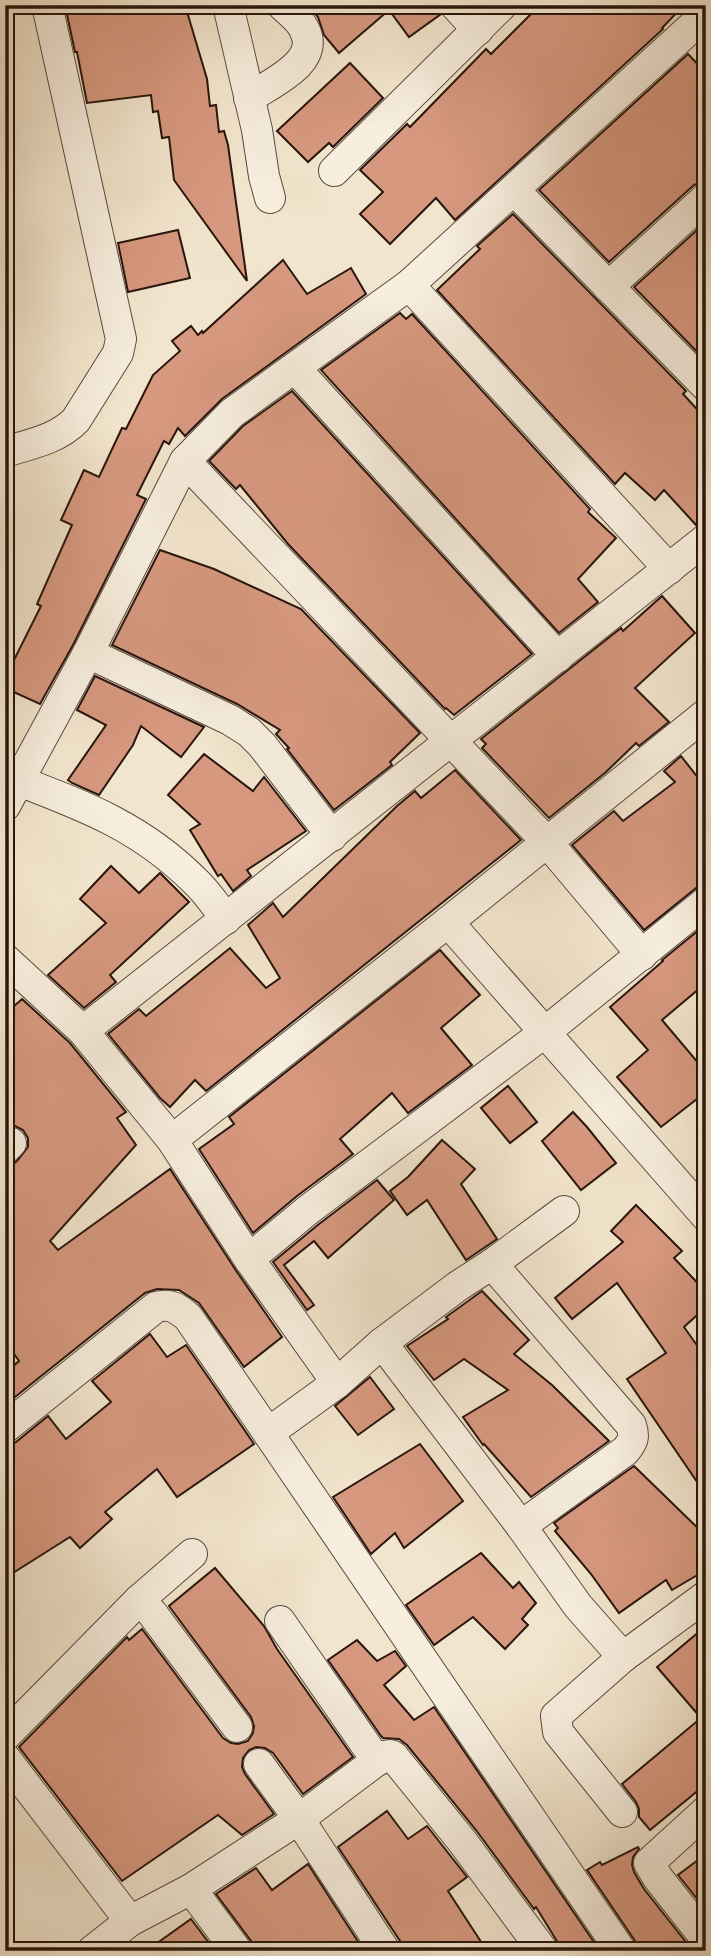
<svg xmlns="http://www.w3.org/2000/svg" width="711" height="1956" font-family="'IM FELL Great Primer',serif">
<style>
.building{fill:#d6987f;stroke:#28150d;stroke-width:2}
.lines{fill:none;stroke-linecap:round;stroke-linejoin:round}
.minor-casing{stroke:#5a493d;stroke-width:32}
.minor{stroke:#f7eede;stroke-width:30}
</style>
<rect width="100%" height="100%" fill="#f2e5cd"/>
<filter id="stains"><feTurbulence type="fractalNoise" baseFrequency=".00286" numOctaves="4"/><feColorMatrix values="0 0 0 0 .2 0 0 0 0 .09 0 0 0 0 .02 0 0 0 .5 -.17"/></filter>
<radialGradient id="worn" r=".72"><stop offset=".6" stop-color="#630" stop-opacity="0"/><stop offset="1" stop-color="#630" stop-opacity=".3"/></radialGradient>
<g class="building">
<polygon points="65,5 185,5 207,79 210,106 216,105 219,132 224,131 228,145 247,281 174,180 169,137 162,138 158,111 153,112 151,95 87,103 77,52 75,52"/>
<polygon points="308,5 438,5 441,14 409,37 389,10 339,53 324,35 318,17"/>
<polygon points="540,5 684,5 662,28 663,29 455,220 436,198 390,244 360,214 383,192 360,170 407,124 410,127 486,49 491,54"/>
<polygon points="688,54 706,73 706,181 694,185 609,262 539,190"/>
<polygon points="350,63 383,98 333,147 329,143 308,162 277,131"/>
<polygon points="513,214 686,391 683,394 706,419 706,522 696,525 664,490 655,500 625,473 615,484 437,290 480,249 477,246"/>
<polygon points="178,230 190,278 128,292 118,243"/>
<polygon points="696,231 706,241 706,361 634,287"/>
<polygon points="283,260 307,294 351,268 366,294 222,399 185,436 178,428 169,444 164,441 137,495 146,499 73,645 40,704 5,688 5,661 12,664 41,606 37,604 72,525 61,520 84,470 99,477 122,428 126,429 153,375 180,351 172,341 191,326 198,335 202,331 203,333"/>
<polygon points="400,313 406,319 412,314 590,509 588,512 616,538 578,579 598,602 559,633 321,370"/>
<polygon points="292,391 532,654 454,715 446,708 445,709 288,544 240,485 236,489 209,461 243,426"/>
<polygon points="160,550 214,569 301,609 420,733 390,762 392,765 334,810 287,749 289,748 276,734 280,730 237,704 112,645"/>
<polygon points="662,596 695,633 635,688 669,722 639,746 636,743 606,772 549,818 482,748 486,744 481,739 621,628 623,631"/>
<polygon points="95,676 204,727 181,757 141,726 133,745 99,795 72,783 68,780 106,725 77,710"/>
<polygon points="204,754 253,791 264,777 306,831 247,870 251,876 233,891 221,874 218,876 190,830 200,824 168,795"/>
<polygon points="681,756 706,788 706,880 644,930 572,845 614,811 623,821 675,782 664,771"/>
<polygon points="455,770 521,840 206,1091 195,1080 170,1107 160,1098 108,1034 139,1009 146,1016 230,948 266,988 280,978 248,925 273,903 283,917 397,806 415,791 421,798"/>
<polygon points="111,866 139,893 160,873 189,902 110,975 116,982 84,1008 48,975 106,923 80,899"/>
<polygon points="705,925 706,983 662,1020 706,1072 706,1092 661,1127 617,1077 648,1050 610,1007 663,961 662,960"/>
<polygon points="440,950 480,995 441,1028 472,1065 408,1113 392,1093 340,1139 353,1154 297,1196 253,1233 199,1149 234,1124 229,1117"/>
<polygon points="22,999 70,1043 126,1112 117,1118 136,1145 50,1241 58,1250 170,1169 235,1269 282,1337 244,1367 199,1303 179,1290 157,1289 145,1293 5,1405 5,1361 11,1368 19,1361 5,1341 5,1166 10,1166 17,1161 28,1147 28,1138 23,1130 15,1126 5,1127 5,1014"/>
<polygon points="508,1086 537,1122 510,1143 481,1108"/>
<polygon points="573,1112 587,1127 616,1163 581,1190 542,1141"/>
<polygon points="442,1140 475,1169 461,1184 497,1239 466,1260 427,1200 407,1215 390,1191 408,1177"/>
<polygon points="377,1180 394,1200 328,1258 314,1241 284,1265 314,1305 307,1310 273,1262 319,1224"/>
<polygon points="636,1205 682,1251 674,1258 706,1292 706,1307 684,1327 706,1358 706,1495 627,1379 666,1353 617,1283 572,1319 555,1298 623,1242 611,1231"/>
<polygon points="482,1291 529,1340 514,1354 552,1385 609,1441 531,1497 484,1444 483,1445 463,1417 508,1390 464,1359 434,1380 407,1346 448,1319 446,1317"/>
<polygon points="150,1334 167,1357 186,1345 254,1444 177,1497 157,1469 105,1512 112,1519 80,1548 70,1537 5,1578 5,1445 16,1442 48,1416 66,1439 111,1402 92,1381"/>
<polygon points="370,1377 394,1409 358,1435 335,1406"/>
<polygon points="420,1444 463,1501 404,1548 395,1533 371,1554 333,1497"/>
<polygon points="634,1466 706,1536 706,1570 672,1590 666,1580 619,1613 591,1574 555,1531 558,1528 554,1523"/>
<polygon points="481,1553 513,1588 519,1582 536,1603 522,1619 528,1625 505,1649 473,1617 434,1645 406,1605"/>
<polygon points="215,1568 264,1626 277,1649 353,1757 303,1794 273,1753 265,1748 256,1747 249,1750 243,1758 242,1767 245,1774 274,1814 242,1835 218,1815 122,1881 19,1747 127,1637 129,1640 142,1629 223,1738 231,1743 238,1744 248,1741 253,1733 254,1726 251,1717 169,1606"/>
<polygon points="706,1626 706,1784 650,1830 639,1817 639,1809 636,1802 622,1784 701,1718 657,1667"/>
<polygon points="357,1640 377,1661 395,1651 406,1666 384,1685 414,1720 434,1707 600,1951 563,1951 536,1907 534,1909 476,1830 407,1745 399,1739 383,1738 381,1736 328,1660"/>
<polygon points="387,1811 408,1839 427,1826 467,1877 448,1891 487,1951 402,1951 400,1941 338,1847"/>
<polygon points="638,1847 639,1849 633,1857 632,1865 634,1872 644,1889 693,1951 638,1951 635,1941 587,1870 600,1862 602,1865"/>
<polygon points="706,1854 706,1910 678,1875"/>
<polygon points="308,1864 364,1951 254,1951 251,1941 216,1894 256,1868 272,1890"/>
<polygon points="191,1919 215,1951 146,1951"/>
</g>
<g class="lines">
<g class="minor-casing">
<g id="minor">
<polyline points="228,5 257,130 264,176 270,198"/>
<polyline points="455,5 478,30"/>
<path d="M249 98C271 83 322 62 304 29 300 20 289 12 282 5"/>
<polyline points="334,171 502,5"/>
<polyline points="514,190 706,386"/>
<polyline points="409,285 669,569"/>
<polyline points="608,287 706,198"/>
<polyline points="295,368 558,657"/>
<path d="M5 452C30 444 58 439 76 420L118 353 121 339 47 5"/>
<polyline points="185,461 547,842 642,955"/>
<polyline points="88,653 230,720 249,732 262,745 332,836"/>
<polyline points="706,714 448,922 172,1140 249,1259 308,1210 544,1033 706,902"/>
<path d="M19 781C87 807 142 828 195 881 207 892 216 906 226 919"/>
<polyline points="5,806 88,653 185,461 232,413 409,285 706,14"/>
<polyline points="448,922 706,1216"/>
<polyline points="5,959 83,1031 172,1140"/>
<polyline points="83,1031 706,539"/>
<polyline points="5,1149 11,1143"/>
<polyline points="249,1259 337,1383"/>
<path d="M492 1264 631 1425C635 1437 633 1442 625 1451L521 1526"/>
<polyline points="382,1343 521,1526 578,1606 623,1657 706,1596"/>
<path d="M5 1428 156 1307C170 1303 177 1308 188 1317L268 1433 337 1383 382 1343 458 1286 492 1264 564 1211"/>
<polyline points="268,1433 621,1951"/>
<polyline points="139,1600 192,1554"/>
<polyline points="280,1621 377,1761"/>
<polyline points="5,1736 139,1600 152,1613 237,1727"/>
<polyline points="5,1758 130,1921"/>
<polyline points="259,1764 299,1819 385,1951"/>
<polyline points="706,1811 649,1863 658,1878 706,1939"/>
<polyline points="622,1812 558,1732 556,1716 623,1657"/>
<polyline points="191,1889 237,1951"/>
<polyline points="92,1951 130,1921 191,1889 299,1819 383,1756 390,1755 393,1756 462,1841 543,1951"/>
</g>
</g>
<use href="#minor" class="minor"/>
</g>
<rect width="711" height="1956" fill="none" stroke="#f2e5cd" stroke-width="28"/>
<rect x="7" y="7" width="697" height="1942" fill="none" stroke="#28150d" stroke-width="3.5"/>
<rect x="14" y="14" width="683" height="1928" fill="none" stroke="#28150d" stroke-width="2"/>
<rect width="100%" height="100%" filter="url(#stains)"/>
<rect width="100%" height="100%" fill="url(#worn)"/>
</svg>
